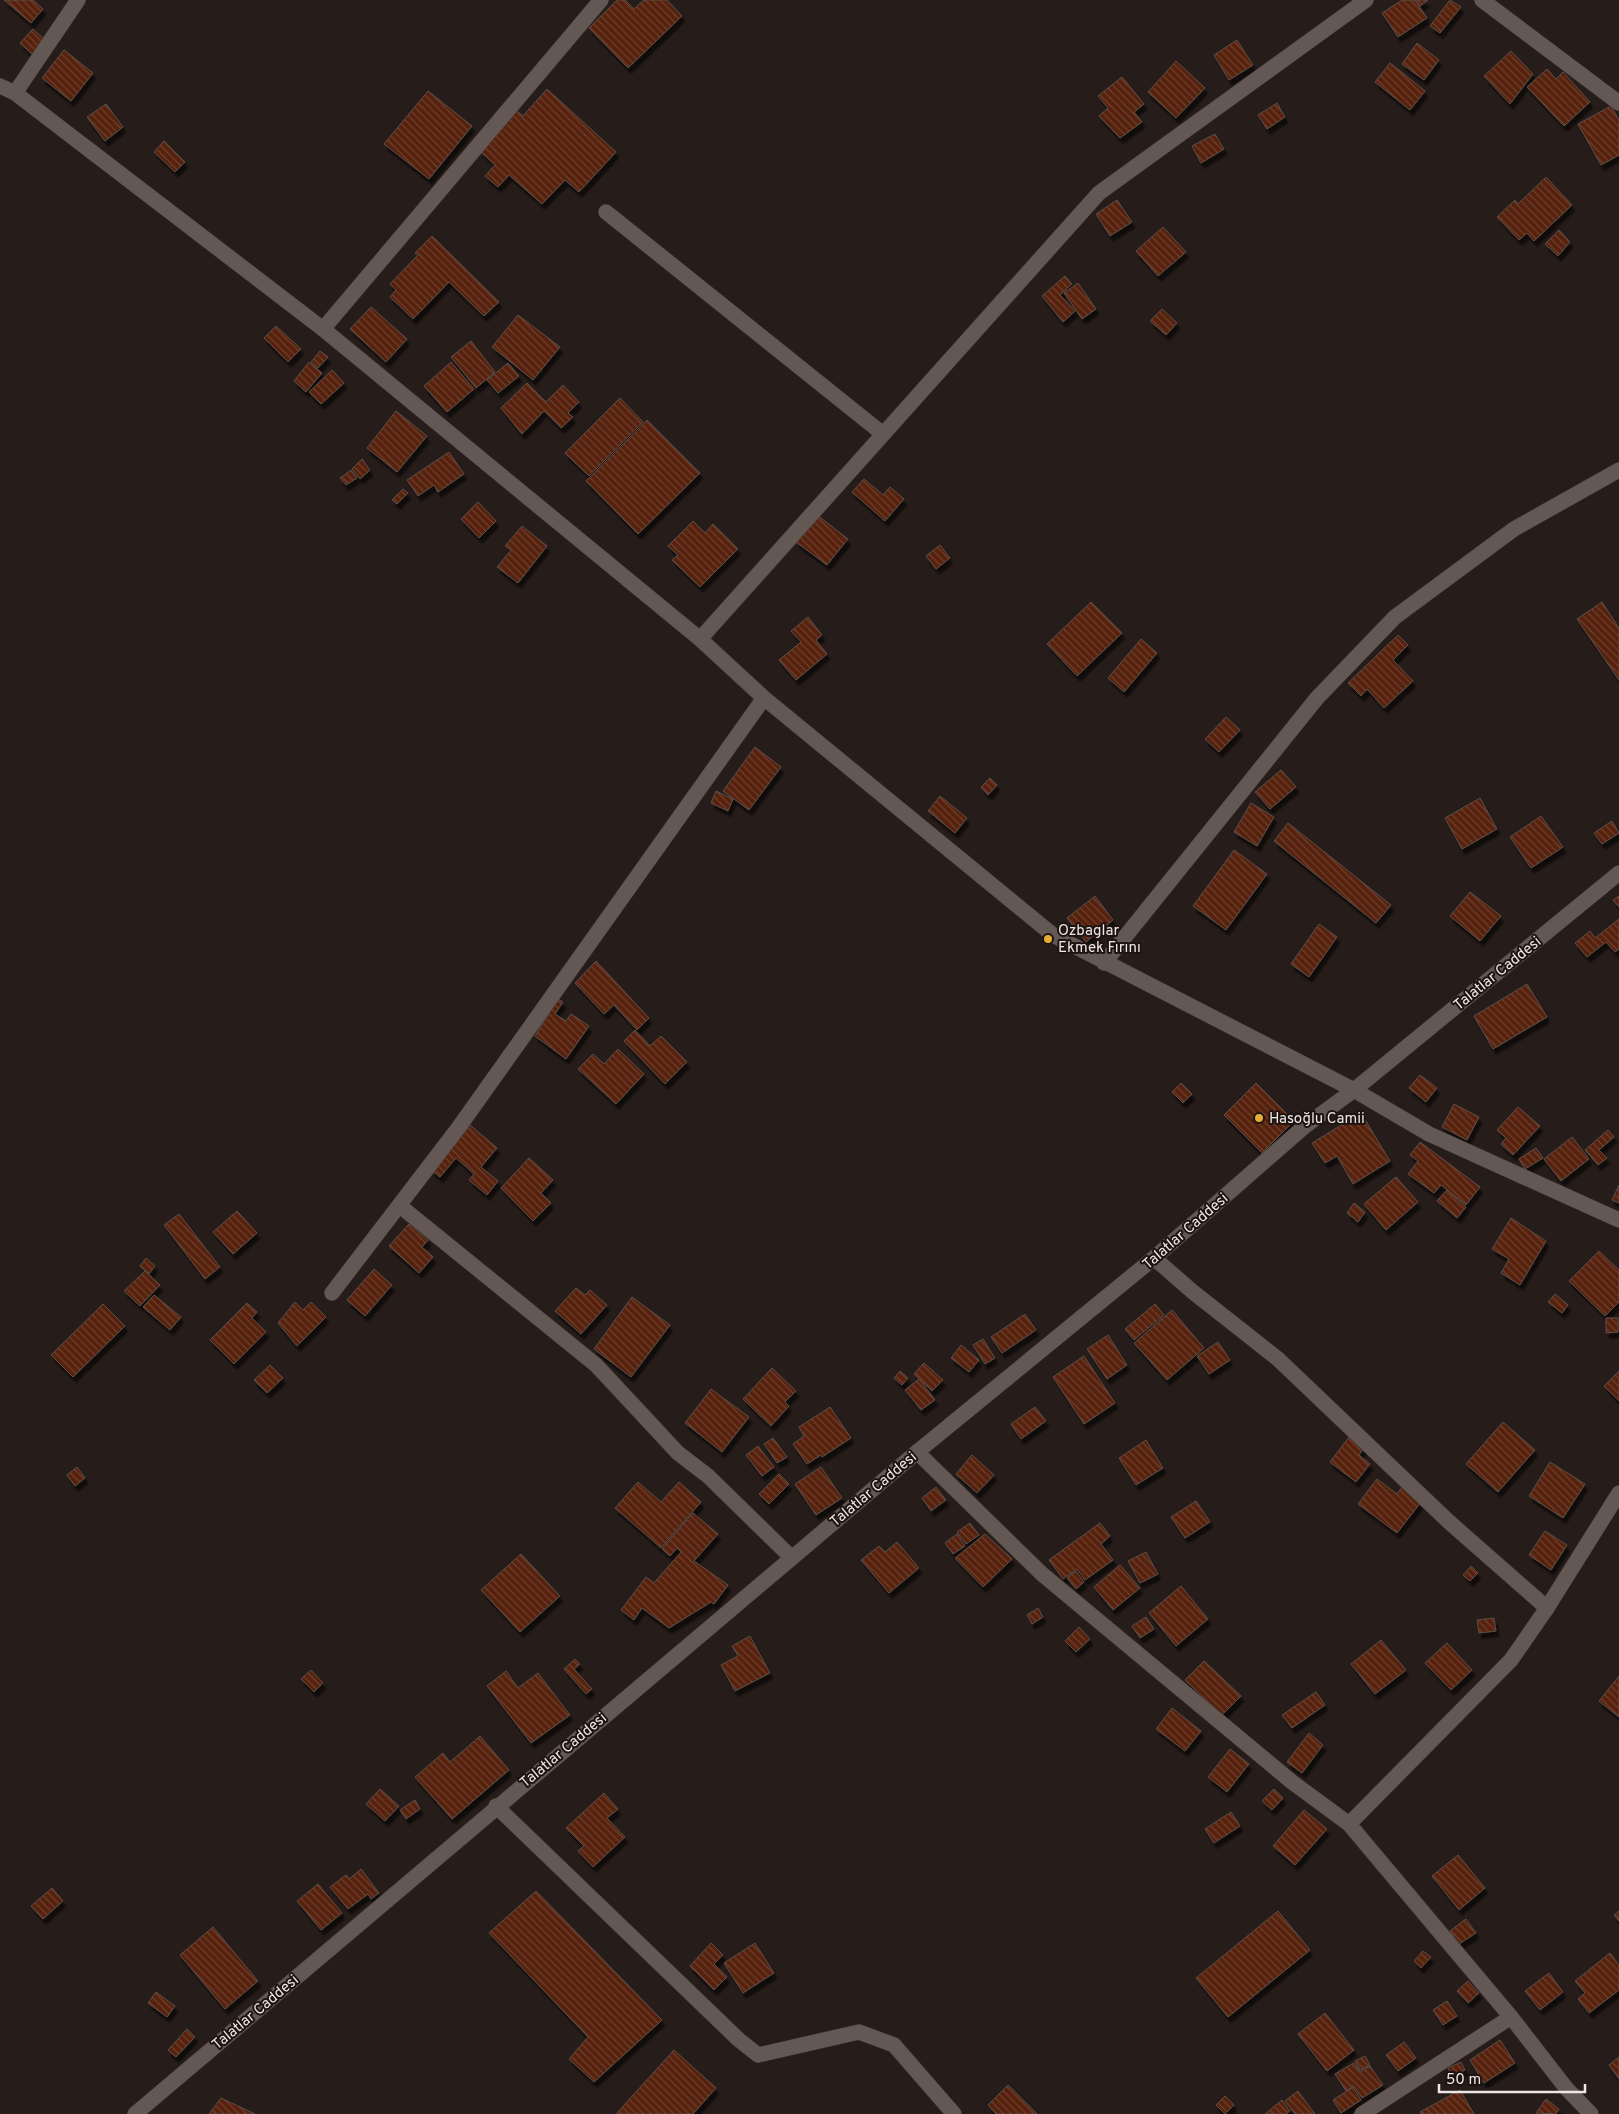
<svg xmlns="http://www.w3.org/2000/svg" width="1619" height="2114" font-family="Overpass,sans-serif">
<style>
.building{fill:url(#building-back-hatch);stroke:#5a4f4b;filter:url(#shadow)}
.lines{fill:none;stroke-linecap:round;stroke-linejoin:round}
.minor-casing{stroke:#403836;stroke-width:16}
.minor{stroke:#645854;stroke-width:15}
.poi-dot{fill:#e5ad35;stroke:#1d1411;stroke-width:2}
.labels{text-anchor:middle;stroke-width:4;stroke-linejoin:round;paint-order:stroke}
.poi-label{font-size:15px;fill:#eee7e5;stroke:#1d1411;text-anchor:start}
.street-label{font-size:15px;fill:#eee7e5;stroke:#1d1411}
</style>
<defs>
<pattern id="building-back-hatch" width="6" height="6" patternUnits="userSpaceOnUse" patternTransform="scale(1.25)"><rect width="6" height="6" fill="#57210b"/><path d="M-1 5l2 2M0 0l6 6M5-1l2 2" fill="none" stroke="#6f412e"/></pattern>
<filter id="shadow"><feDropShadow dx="3" dy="5.5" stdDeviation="1" flood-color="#0009"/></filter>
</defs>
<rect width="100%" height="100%" fill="#261d1a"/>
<g class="building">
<polygon points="4,0 33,0 43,9 31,23"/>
<polygon points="617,0 625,0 634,9 644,0 667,0 682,16 628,68 589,28"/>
<polygon points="1402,0 1415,0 1427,18 1398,37 1382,13"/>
<polygon points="1415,0 1428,0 1420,6"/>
<polygon points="1450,0 1461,7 1440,33 1430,26"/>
<polygon points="33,29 45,40 32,54 20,43"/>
<polygon points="1237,40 1253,65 1229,80 1214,55"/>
<polygon points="1417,43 1439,60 1424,80 1402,64"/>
<polygon points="64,50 93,73 71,101 42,78"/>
<polygon points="1511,51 1533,74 1510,104 1484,76"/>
<polygon points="1176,61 1205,88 1176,118 1148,92"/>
<polygon points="1390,63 1425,91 1410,110 1375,82"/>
<polygon points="1547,69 1556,79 1563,72 1590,102 1564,126 1527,87"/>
<polygon points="1122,77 1144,104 1134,112 1142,122 1120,138 1099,116 1108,108 1098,96"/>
<polygon points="547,89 616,152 579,192 565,180 542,204 509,175 498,187 485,176 495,165 480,151 517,111 523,116"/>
<polygon points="428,91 472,126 429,179 384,144"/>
<polygon points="1277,103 1285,117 1267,129 1258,115"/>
<polygon points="106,104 123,127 105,141 87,117"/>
<polygon points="1611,106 1619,120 1619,155 1601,165 1578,124"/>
<polygon points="1215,134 1224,149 1201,163 1192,146"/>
<polygon points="164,141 185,162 175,172 154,152"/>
<polygon points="1546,177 1572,205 1534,241 1527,233 1519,240 1497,217 1515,200 1518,204"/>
<polygon points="1117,200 1132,222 1110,236 1096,214"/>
<polygon points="1163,227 1186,252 1158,276 1136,251"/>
<polygon points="1559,230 1570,242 1558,256 1545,244"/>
<polygon points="432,236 499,302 484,316 449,282 413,319 390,297 396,290 390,284 418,255 415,253"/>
<polygon points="1065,276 1072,284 1060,295 1075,311 1063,322 1042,296"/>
<polygon points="1078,283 1096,309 1082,319 1064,293"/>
<polygon points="371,307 407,339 386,362 350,329"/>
<polygon points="1162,309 1177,323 1166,335 1150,321"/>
<polygon points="518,315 560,347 533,380 492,347"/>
<polygon points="276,326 301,349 288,362 264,338"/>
<polygon points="471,341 495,372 476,388 451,357"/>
<polygon points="320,351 328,357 318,368 311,362"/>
<polygon points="309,362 322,373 306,392 294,381"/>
<polygon points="451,362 474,389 447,412 424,386"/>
<polygon points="508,363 519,376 498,393 487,380"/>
<polygon points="332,370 344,383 321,404 309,392"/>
<polygon points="527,383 546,402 563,385 579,402 568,413 573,417 561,428 544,411 522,434 501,408"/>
<polygon points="620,398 643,422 589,476 565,453"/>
<polygon points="396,411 427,436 397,472 367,448"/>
<polygon points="647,420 700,473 638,534 586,481"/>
<polygon points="449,452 464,474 438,492 434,485 418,496 407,480"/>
<polygon points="362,459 370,470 360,479 352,469"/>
<polygon points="351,470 357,478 346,485 340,478"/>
<polygon points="864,479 883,495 890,487 904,499 885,521 852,492"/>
<polygon points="403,489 408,493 397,504 392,500"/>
<polygon points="478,502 496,521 479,538 461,519"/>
<polygon points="817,515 848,539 827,565 796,542"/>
<polygon points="693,521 705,533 713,524 738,549 700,587 672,560 678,555 668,546"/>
<polygon points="522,526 547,546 518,583 497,567 511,550 505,546"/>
<polygon points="940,545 950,558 936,569 926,556"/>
<polygon points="1091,602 1122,633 1077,676 1047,644"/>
<polygon points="1602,602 1619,628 1619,680 1577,619"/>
<polygon points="808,617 822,635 816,640 827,654 796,680 779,660 801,642 791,631"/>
<polygon points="1398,635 1408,645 1393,660 1413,681 1384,708 1367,689 1361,696 1348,683"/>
<polygon points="1141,639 1157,653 1124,692 1108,678"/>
<polygon points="1226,717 1240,730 1219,752 1205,739"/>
<polygon points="755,747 781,767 749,810 723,791"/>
<polygon points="1281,770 1296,787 1270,809 1255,792"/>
<polygon points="990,778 997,785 988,795 981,787"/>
<polygon points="716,791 733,799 728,811 711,803"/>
<polygon points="940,796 967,818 955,833 928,811"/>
<polygon points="1480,798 1497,829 1462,849 1445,818"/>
<polygon points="1251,803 1274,817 1257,846 1234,832"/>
<polygon points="1541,816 1563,847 1531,868 1510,837"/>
<polygon points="1612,821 1619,833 1602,844 1594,833"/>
<polygon points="1288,823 1391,905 1376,923 1274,841"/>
<polygon points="1234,850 1267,874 1226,930 1193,906"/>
<polygon points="1470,892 1501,916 1480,941 1450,916"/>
<polygon points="1095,896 1113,920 1086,942 1067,918"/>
<polygon points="1619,896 1619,907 1613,900"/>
<polygon points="1619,919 1619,949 1615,952 1606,942 1587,957 1575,943 1590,931 1595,938"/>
<polygon points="1319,924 1337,937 1309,977 1291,964"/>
<polygon points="596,961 649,1018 637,1030 614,1005 604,1014 575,983"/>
<polygon points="1527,984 1547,1017 1493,1049 1474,1016"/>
<polygon points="558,999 563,1002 555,1014 566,1021 571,1014 589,1026 566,1059 535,1036"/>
<polygon points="635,1030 650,1046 661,1036 687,1062 665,1084 624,1041"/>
<polygon points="618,1049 644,1074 616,1104 578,1069 593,1054 604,1064"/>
<polygon points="1420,1075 1437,1088 1426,1102 1409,1088"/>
<polygon points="1181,1083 1192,1094 1183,1103 1172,1092"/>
<polygon points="1256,1083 1294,1121 1262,1153 1224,1115"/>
<polygon points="1454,1104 1479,1117 1467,1140 1442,1127"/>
<polygon points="1518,1107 1540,1126 1513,1155 1501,1144 1506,1138 1497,1130"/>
<polygon points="1361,1113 1390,1161 1353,1184 1337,1156 1325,1163 1312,1143"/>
<polygon points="470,1125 497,1148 481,1167 498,1181 487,1195 469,1180 474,1174 456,1158 440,1177 431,1170"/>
<polygon points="1608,1130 1614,1137 1599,1150 1607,1158 1598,1165 1585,1150"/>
<polygon points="1572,1137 1589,1159 1561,1181 1544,1159"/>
<polygon points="1420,1142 1480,1187 1466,1205 1441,1185 1434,1193 1408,1174 1418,1161 1410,1155"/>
<polygon points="1536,1148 1543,1158 1525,1169 1519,1159"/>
<polygon points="529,1158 553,1180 541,1193 551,1203 533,1221 501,1188"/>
<polygon points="1396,1177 1418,1202 1386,1230 1364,1204"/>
<polygon points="1619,1185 1619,1203 1612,1200"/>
<polygon points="1447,1190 1466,1207 1457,1218 1437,1201"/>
<polygon points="1354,1203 1365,1212 1358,1222 1347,1213"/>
<polygon points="237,1211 257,1233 233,1254 213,1232"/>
<polygon points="179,1214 220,1267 205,1279 164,1225"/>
<polygon points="1511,1218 1546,1241 1520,1285 1501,1273 1509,1259 1492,1249"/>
<polygon points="409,1224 428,1240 422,1247 433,1257 419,1273 389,1246"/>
<polygon points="1599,1251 1619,1270 1619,1302 1605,1316 1569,1281"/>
<polygon points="146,1258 155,1266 149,1274 140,1266"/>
<polygon points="374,1269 392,1285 365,1316 347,1300"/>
<polygon points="145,1271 160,1285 140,1306 124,1291"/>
<polygon points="576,1288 585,1295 590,1290 607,1305 581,1334 555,1311"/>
<polygon points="1555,1294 1568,1305 1562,1313 1548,1302"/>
<polygon points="154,1295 181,1317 170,1330 143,1307"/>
<polygon points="632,1297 670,1325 631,1377 594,1349"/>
<polygon points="295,1302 303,1310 311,1302 326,1317 297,1346 278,1323"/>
<polygon points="247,1303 257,1312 252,1318 266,1332 234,1364 210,1340"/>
<polygon points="103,1304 125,1326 73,1377 51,1355"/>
<polygon points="1155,1304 1164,1315 1134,1340 1125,1329"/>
<polygon points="1172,1310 1204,1348 1167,1380 1134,1343"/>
<polygon points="1025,1314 1036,1330 1002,1353 991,1337"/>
<polygon points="1606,1318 1618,1318 1618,1332 1606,1333"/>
<polygon points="1108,1335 1127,1365 1107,1379 1087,1349"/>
<polygon points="983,1339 995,1358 985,1364 973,1345"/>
<polygon points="1218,1342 1230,1360 1209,1374 1197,1356"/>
<polygon points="961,1345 979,1360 969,1372 951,1358"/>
<polygon points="1084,1356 1115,1403 1084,1424 1053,1377"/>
<polygon points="924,1363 943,1380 932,1391 914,1374"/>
<polygon points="270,1365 283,1378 267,1393 254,1380"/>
<polygon points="772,1368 796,1391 785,1402 789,1406 771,1426 743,1399"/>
<polygon points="900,1371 908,1378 902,1385 894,1378"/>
<polygon points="1619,1371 1619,1401 1604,1386"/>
<polygon points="919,1379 935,1400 921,1410 905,1390"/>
<polygon points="711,1389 749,1417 722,1452 685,1423"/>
<polygon points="830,1407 851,1438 822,1457 821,1455 807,1464 793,1444 804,1436 799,1427"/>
<polygon points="1035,1407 1046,1421 1021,1439 1011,1424"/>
<polygon points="1503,1422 1535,1450 1498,1492 1466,1464"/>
<polygon points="1349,1437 1364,1448 1359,1455 1370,1464 1356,1482 1330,1462"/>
<polygon points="773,1438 787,1457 777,1463 764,1444"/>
<polygon points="1146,1440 1163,1468 1136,1485 1119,1458"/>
<polygon points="758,1446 774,1467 762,1476 746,1455"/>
<polygon points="972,1455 994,1475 977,1493 956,1474"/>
<polygon points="1550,1462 1585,1484 1563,1518 1529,1496"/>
<polygon points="77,1467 85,1478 75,1486 67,1475"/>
<polygon points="821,1467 842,1498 816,1515 795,1484"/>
<polygon points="779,1474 789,1484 769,1504 759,1494"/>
<polygon points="1377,1479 1397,1494 1402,1487 1421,1502 1397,1533 1358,1504"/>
<polygon points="638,1482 661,1502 679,1482 701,1502 661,1548 615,1508"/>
<polygon points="936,1487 946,1500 931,1511 922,1498"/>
<polygon points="1196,1501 1210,1522 1185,1538 1171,1517"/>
<polygon points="693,1513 718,1534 694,1561 728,1585 714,1604 711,1602 669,1628 642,1608 634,1620 621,1610 646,1577 654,1583 681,1552 677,1548 670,1556 662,1549"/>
<polygon points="970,1523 979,1535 966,1544 957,1532"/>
<polygon points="1100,1523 1110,1536 1101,1544 1113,1560 1085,1580 1077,1569 1063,1579 1049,1560"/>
<polygon points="1545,1531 1567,1545 1551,1570 1529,1555"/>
<polygon points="957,1534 965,1546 953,1554 945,1543"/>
<polygon points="985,1534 1012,1559 983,1587 955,1558"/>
<polygon points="897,1542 919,1568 889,1593 861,1560 879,1546 885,1552"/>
<polygon points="1146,1552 1158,1574 1140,1583 1128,1561"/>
<polygon points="521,1554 560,1596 520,1632 481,1590"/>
<polygon points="1120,1565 1140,1588 1113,1610 1094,1587"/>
<polygon points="1471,1566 1478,1573 1470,1581 1463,1575"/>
<polygon points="1076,1571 1084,1582 1076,1589 1067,1578"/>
<polygon points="1181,1586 1208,1619 1176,1646 1149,1613"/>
<polygon points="1038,1608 1043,1617 1032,1624 1027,1615"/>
<polygon points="1146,1617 1154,1629 1140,1638 1132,1626"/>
<polygon points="1494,1618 1496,1631 1479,1633 1477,1620"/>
<polygon points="1079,1627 1090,1639 1076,1652 1065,1641"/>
<polygon points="750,1636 770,1673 735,1691 721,1665 738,1656 732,1646"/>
<polygon points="1381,1640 1406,1670 1375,1694 1351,1664"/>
<polygon points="1447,1643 1472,1670 1451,1690 1425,1663"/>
<polygon points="575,1659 580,1664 574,1669 592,1689 586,1694 564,1669"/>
<polygon points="1204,1661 1241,1696 1222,1715 1185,1680"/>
<polygon points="311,1670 323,1683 314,1692 301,1679"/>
<polygon points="506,1671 518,1688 538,1673 570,1715 531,1743 487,1686"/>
<polygon points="1619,1676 1619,1717 1599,1701"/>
<polygon points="1316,1692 1325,1705 1292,1728 1282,1715"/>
<polygon points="1172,1708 1201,1731 1185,1751 1156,1729"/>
<polygon points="1309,1733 1323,1745 1302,1773 1287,1762"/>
<polygon points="480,1736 509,1770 452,1819 415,1777 443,1753 450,1762"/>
<polygon points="1230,1749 1249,1764 1227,1792 1208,1777"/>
<polygon points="380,1789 399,1806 385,1821 366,1804"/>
<polygon points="1274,1789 1283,1798 1272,1810 1262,1801"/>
<polygon points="604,1793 618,1809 607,1818 625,1837 593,1867 578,1851 584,1846 566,1828"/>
<polygon points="415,1800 420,1809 406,1819 400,1810"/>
<polygon points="1304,1810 1327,1829 1295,1865 1273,1846"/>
<polygon points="1231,1812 1240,1826 1214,1843 1205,1829"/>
<polygon points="1458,1855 1485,1888 1459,1910 1432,1876"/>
<polygon points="361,1869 379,1893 371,1899 368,1894 348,1909 330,1887 346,1875 349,1879"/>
<polygon points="318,1884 342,1913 321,1930 297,1901"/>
<polygon points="52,1888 63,1901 43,1919 31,1906"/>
<polygon points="536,1891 662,2020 594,2082 569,2059 588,2037 489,1933"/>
<polygon points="1278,1911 1310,1950 1228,2017 1196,1978"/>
<polygon points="1619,1911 1619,1921 1614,1915"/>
<polygon points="1466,1919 1476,1933 1459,1944 1450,1931"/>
<polygon points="213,1927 258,1981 225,2009 180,1955"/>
<polygon points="711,1943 723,1955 714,1964 727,1977 714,1990 690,1966"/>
<polygon points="755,1943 774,1973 743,1993 724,1963"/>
<polygon points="1423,1951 1431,1957 1421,1968 1414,1961"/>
<polygon points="1610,1953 1619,1965 1619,1990 1589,2013 1578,1999 1585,1993 1575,1981"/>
<polygon points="1549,1973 1563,1992 1540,2010 1525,1991"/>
<polygon points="1468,1981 1479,1993 1468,2003 1457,1991"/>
<polygon points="156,1992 175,2006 167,2017 148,2003"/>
<polygon points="1447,2001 1457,2016 1443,2025 1433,2010"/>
<polygon points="1325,2013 1354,2050 1327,2071 1298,2034"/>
<polygon points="187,2029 195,2037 176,2057 168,2050"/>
<polygon points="1500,2040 1515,2063 1484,2083 1470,2060"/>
<polygon points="1404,2042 1416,2058 1398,2071 1386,2055"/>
<polygon points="674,2050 716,2088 693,2114 616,2114"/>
<polygon points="1365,2056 1370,2065 1360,2070 1355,2061"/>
<polygon points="1619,2057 1619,2079 1609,2065"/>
<polygon points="1461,2062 1465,2070 1452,2077 1448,2068"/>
<polygon points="1354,2063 1360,2072 1370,2066 1383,2085 1362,2098 1354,2086 1346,2091 1335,2074"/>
<polygon points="1008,2085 1037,2114 996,2114 988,2105"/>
<polygon points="1353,2087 1361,2100 1341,2113 1333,2100"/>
<polygon points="1460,2090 1474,2114 1421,2114 1420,2112"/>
<polygon points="1298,2091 1315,2114 1295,2114 1285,2101"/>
<polygon points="1225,2096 1234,2105 1225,2114 1216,2105"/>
<polygon points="221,2098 255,2114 209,2114"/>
<polygon points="1546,2099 1559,2109 1556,2114 1536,2113"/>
<polygon points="1282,2100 1290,2111 1286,2114 1265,2114"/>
</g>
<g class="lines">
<g class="minor-casing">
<g id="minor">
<polyline points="1482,0 1619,103"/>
<polyline points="0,86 15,93 323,329 700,639 764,698 1053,935 1354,1090 1429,1134 1619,1220"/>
<polyline points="15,93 78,0"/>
<polyline points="606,212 883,434"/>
<polyline points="323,329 601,0"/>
<polyline points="700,639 1099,193 1366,0"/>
<polyline points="1104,963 1317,698 1395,617 1514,529 1619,470"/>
<polyline points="400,1206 596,1365 678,1453 708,1476 792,1558"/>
<polyline points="1154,1258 1193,1292 1278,1359 1448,1521 1547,1608"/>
<polyline points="332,1293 459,1127 764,698"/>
<polyline points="917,1452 1042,1574 1292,1782 1349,1824 1511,2017 1566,2088 1591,2114"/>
<polyline points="496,1806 738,2039 758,2055 859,2032 894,2045 954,2114"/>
<polyline points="1349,1824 1511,1660 1547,1608 1619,1493"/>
<polyline points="135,2114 917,1452 1154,1258 1305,1126 1354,1090 1619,873"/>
<polyline points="1362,2114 1511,2017"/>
</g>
</g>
<use href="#minor" class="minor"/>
</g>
<g class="poi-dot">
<circle cx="1048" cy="939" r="5"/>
<circle cx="1259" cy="1118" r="5"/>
</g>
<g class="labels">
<g class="poi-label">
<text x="1058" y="935">Ozbaglar<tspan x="1058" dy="17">Ekmek Fırını</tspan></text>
<text x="1269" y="1123">Hasoğlu Camii</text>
</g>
<g class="street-label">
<text transform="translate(1497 973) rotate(-39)" y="5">Talatlar Caddesi</text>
<text transform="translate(1185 1231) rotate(-41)" y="5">Talatlar Caddesi</text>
<text transform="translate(873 1489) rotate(-40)" y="5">Talatlar Caddesi</text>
<text transform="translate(563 1750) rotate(-40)" y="5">Talatlar Caddesi</text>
<text transform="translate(255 2012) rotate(-40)" y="5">Talatlar Caddesi</text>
</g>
</g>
<path d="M1439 2084v8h146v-8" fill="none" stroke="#eee7e5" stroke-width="2.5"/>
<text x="1446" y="2084" font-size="15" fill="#eee7e5" stroke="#1d1411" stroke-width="4" paint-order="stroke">50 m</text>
</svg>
